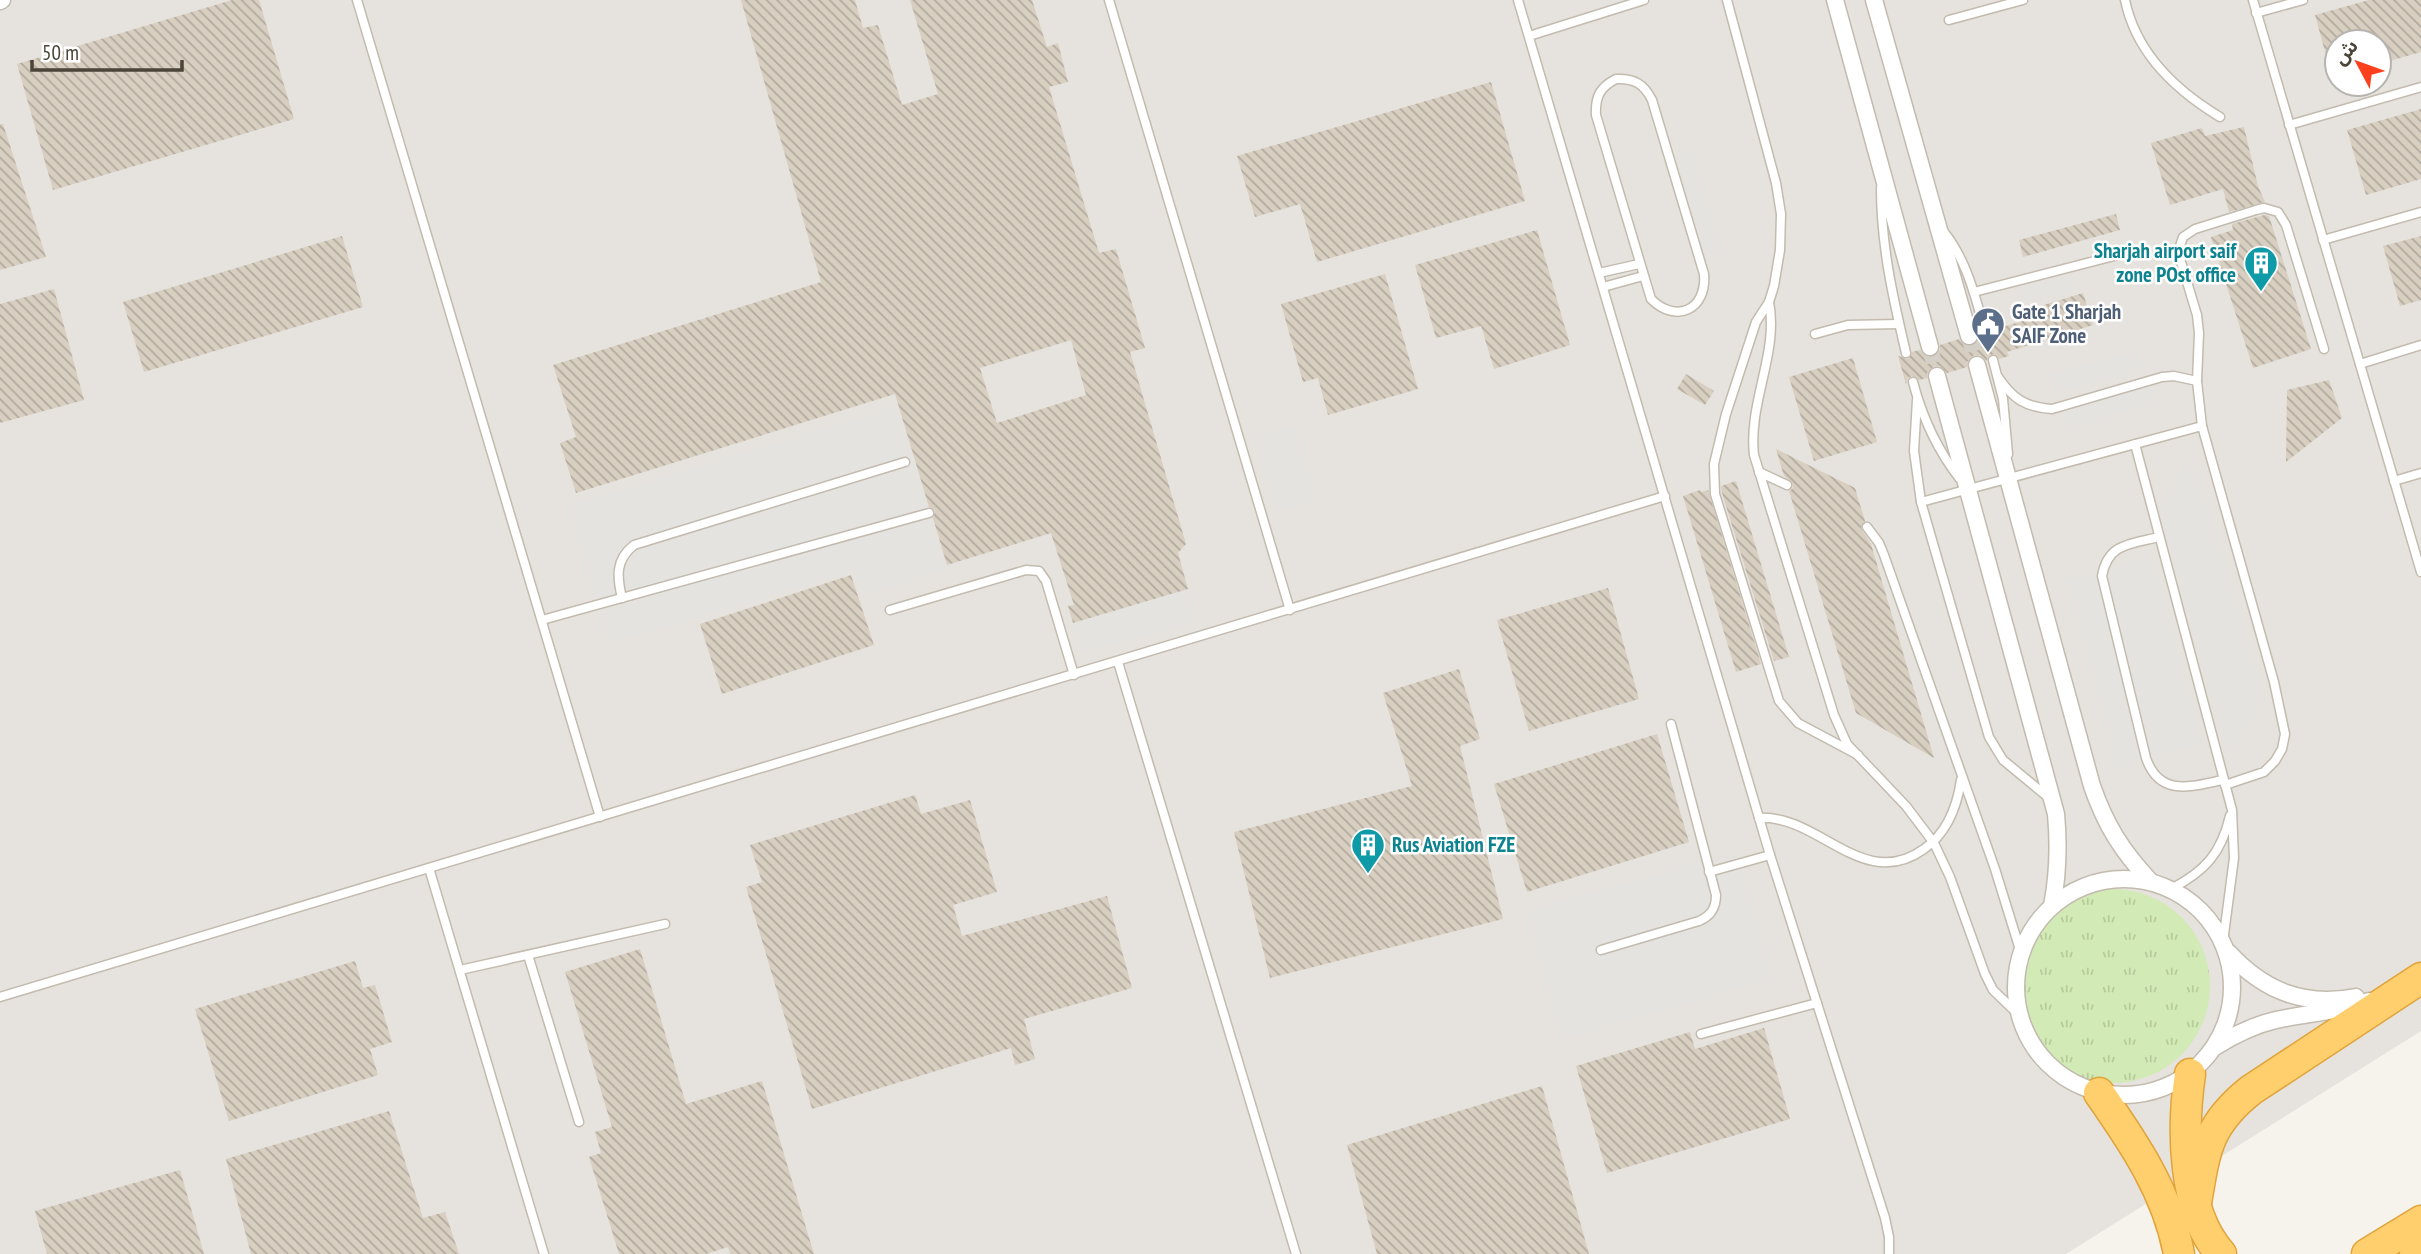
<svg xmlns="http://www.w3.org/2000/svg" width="2421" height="1254" font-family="'PT Sans Narrow','Noto Sans Arabic',sans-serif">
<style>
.industrial{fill:#e6e2dd;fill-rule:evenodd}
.grass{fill:url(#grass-tufts)}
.parking{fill:#e5e3e0}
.building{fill:url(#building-back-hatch);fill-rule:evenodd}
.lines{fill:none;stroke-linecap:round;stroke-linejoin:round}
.street-tunnel{stroke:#d4d0c8;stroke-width:16;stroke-dasharray:16 8;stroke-linecap:butt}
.lane-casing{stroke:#c2bbae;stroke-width:11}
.street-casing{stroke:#c2bbae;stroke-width:19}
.highway-casing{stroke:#e0a43c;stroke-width:33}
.lane{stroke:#fff;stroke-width:8}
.street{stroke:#fff;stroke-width:16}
.highway{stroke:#ffcf6e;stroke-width:30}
.labels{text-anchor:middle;stroke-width:5;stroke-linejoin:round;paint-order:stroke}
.culture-label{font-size:21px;font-weight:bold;fill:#0d838f;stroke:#fff;text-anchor:end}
.service-label{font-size:21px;font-weight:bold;fill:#4e5e75;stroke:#fff;text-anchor:start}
</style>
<defs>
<pattern id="grass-tufts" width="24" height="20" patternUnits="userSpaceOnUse" patternTransform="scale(1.75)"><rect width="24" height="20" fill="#d2eab5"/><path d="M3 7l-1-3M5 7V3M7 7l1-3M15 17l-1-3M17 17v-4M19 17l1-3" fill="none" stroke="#b6ca9c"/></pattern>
<pattern id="building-back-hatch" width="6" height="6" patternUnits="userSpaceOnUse" patternTransform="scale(1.75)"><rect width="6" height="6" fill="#d8cfc1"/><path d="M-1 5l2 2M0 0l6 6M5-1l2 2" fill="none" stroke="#b1aa9e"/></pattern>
</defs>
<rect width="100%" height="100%" fill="#f6f3ec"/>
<path class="industrial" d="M0 0H2421V1031L2066 1254H0ZM2337 42H2379V84H2337Z"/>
<circle class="grass" cx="2113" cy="986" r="97"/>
<g class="parking">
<polygon points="1692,152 1720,250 1703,255 1675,156"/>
<polygon points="2069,271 2075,289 2023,303 2018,286"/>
<polygon points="2129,353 2148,366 2058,392 2049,374"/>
<polygon points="2155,385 2154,404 2064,429 2066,409"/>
<polygon points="898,407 946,569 863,595 855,570 609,644 568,506"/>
<polygon points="1296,426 1316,501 1276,512 1256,437"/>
<polygon points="2191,458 2264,700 2228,755 2159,507"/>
<polygon points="2151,558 2202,743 2118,767 2067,581"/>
<polygon points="1185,588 1195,621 1083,653 1073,623"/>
<polygon points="1737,852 1772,979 1561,1039 1526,911"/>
</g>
<g class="building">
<polygon points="232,0 259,0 294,119 53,190 17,64"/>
<path d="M741 0H855L863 28 878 25 902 105 938 94 910 0H1032L1047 47 1058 43 1068 82 1049 87 1099 253 1116 249 1145 348 1130 352 1186 544 1178 553 1188 589 1073 623 1068 606 1074 605 1051 533 947 565 933 518 935 511 929 507 895 394 576 493 560 443 576 437 553 365 821 282ZM1071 340 1086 395 997 423 980 368Z"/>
<polygon points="2369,0 2421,0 2421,52 2379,64 2379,42 2337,42 2337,76 2332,77 2315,15"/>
<polygon points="1491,82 1525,201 1317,262 1300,204 1255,217 1237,156"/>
<polygon points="2421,109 2421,179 2366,195 2347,130"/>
<polygon points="0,124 3,124 46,257 0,270"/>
<polygon points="2244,127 2258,186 2265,202 2229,212 2223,189 2170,205 2151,143 2202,128 2205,136"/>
<polygon points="2116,214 2120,230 2023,257 2019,240"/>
<polygon points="2264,215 2269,216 2311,349 2253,368 2211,237 2233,230 2232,224"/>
<polygon points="1537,230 1570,345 1494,369 1481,326 1436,338 1415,265"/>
<polygon points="342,236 363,307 144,372 123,302"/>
<polygon points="2421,236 2421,300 2400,306 2383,246"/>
<polygon points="1385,274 1418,389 1328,415 1318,378 1303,382 1281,304"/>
<polygon points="54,289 84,400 0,423 0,304"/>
<polygon points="2083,293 2093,325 2007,352 2009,356 1999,359 1994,354 1988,356 1987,361 1980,355 1974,355 1967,362 1967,367 1947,373 1940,366 1934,366 1927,373 1927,378 1919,380 1912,376 1908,378 1906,384 1898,356 1908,359 1912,352 1920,350 1927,357 1933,357 1940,350 1940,345 1959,339 1966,346 1972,346 1977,343 1979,334 1987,337 1991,330 2023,321 2020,312"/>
<polygon points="1853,358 1877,442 1814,461 1789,377"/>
<polygon points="1686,374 1714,391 1705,405 1677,389"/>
<polygon points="2329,380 2342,418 2286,462 2287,390"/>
<polygon points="1776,449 1855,488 1865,521 1861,528 1871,544 1934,758 1856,713 1789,491 1793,488 1793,484 1784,476"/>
<polygon points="1736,481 1789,657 1774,661 1722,493 1721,486"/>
<polygon points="1700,490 1701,492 1708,490 1761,664 1736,672 1683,496"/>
<polygon points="851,575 874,645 722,694 700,624"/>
<polygon points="1608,588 1639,699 1529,731 1497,620"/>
<polygon points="1459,669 1480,739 1460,746 1503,919 1270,978 1234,832 1412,786 1383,693"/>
<polygon points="1657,734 1689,842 1527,892 1494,784"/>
<polygon points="915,795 921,814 970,800 997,892 953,905 962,936 1107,896 1132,988 1024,1019 1035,1059 1015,1065 1011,1048 812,1109 746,887 762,882 750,845"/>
<polygon points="640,949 686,1104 762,1081 814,1254 730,1254 728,1247 706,1254 619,1254 589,1157 601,1153 595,1132 612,1127 565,972"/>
<polygon points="355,961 363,988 375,985 392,1042 370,1049 378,1075 229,1121 195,1009"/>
<polygon points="1764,1028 1790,1119 1607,1173 1576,1066 1690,1032 1695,1049"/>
<polygon points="1542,1086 1589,1254 1377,1254 1347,1145"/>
<polygon points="389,1111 423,1218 445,1212 459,1254 251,1254 226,1159"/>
<polygon points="180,1170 204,1254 47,1254 35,1211"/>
</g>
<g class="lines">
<g class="street-tunnel">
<polyline points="1969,336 1977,365"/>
<polyline points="1930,347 1937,376"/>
</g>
<g class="lane-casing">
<g id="lane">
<polyline points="357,0 600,817"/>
<polyline points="1109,0 1290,610"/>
<polyline points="1518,0 1770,855 1885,1218 1889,1237 1889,1254"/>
<polyline points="1727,0 1776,183 1781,214 1780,250 1774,286 1769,302 1756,322 1726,414 1714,464 1715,494 1779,701 1798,723 1858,755"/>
<path d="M2125 0C2136 53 2175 90 2220 117"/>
<polyline points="2253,0 2421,572"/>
<polyline points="2256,13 2303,0"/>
<polyline points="1949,20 2023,0"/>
<polyline points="1529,36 1644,0"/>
<path d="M1616 79C1634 78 1644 84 1652 100L1704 274C1707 310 1676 324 1651 299L1596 115C1595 97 1600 87 1616 79Z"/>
<polyline points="2289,125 2421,87"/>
<path d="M1881 188C1881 245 1893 298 1906 353"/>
<path d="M1944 232C1967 261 1975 296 1985 331"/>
<polyline points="2323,240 2421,212"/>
<polyline points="1599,273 1639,264"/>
<polyline points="1603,287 1643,276"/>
<polyline points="1974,292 2122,254"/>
<path d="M1769 302C1779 353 1748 402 1754 455L1834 715 1847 744 1906 806 1934 843 1950 877 1985 974 1993 990 2019 1015"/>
<polyline points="1815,334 1848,325 1899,324"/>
<polyline points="1993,360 2003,399 2008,454"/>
<polyline points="2360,364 2421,345"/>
<path d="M1998 377C2013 399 2025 407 2052 409L2162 377 2174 376 2197 381"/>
<path d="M1913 382C1922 416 1938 451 1960 479"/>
<polyline points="1917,400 1914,451 1921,502 1989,737 2003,760 2049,798"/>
<polyline points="2135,444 2232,810 2234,858 2223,942"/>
<polyline points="1759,472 1787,485"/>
<polyline points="2394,481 2421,473"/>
<polyline points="1921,502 2202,426"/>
<polyline points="1867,527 1879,543 1884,555 1995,869 2021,953"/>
<path d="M2159 537C2131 544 2108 543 2102 576L2146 758C2160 798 2192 786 2223 780"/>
<path d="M622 598C617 577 615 560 634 545L905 462"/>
<polyline points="890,610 1026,570 1039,571 1046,581 1074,675"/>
<polyline points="542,620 929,513"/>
<polyline points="1118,662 1296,1254"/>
<polyline points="2225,785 2264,772 2275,761 2282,749 2285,734 2274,682 2202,426 2197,381 2199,333 2197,315 2178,252 2183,237 2195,229 2256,210 2264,208 2278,212 2286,225 2324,349"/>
<path d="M1759 818C1819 814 1863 893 1924 849 1947 833 1957 807 1961 780"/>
<polyline points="429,868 544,1254"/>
<polyline points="1709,872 1770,855"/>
<path d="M2171 889C2205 871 2221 854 2230 816"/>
<path d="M1601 950 1699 921C1711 916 1716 908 1716 895L1671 724"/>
<polyline points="528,955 579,1122"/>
<polyline points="460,970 665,924"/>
<polyline points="0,997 1665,496"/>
<polyline points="1701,1034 1817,1003"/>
</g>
</g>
<g class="street-casing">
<g id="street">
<polyline points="1835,0 1930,347"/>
<polyline points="1874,0 1969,336"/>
<polyline points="0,1 2,0"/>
<path d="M1977 365 2092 786C2106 826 2122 851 2150 881"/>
<path d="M1937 376 2056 814C2059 846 2058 875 2052 906"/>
<circle cx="2124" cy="987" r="108"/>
<path d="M2229 953C2264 991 2304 1007 2356 997"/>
<path d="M2215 1047C2234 1035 2254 1025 2276 1020 2308 1013 2338 1012 2369 1001"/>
</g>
</g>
<g class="highway-casing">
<g id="highway">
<path d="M2190 1074C2182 1128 2182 1210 2221 1254"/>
<path d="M2099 1093C2134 1143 2168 1193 2179 1254"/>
<path d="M2196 1203C2205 1150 2207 1125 2251 1090L2421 978"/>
<polyline points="2367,1254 2421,1221"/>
<polyline points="2415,1254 2421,1250"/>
</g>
</g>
<use href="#lane" class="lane"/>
<use href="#street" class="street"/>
<use href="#highway" class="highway"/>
</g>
<defs>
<g id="building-pin" transform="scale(1.75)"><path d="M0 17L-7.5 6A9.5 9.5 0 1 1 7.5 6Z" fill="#0f9aa8" stroke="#fff"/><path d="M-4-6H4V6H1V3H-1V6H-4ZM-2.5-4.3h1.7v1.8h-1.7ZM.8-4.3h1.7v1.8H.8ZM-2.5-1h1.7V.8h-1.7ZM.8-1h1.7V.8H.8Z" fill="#fff"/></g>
<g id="civic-pin" transform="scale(1.75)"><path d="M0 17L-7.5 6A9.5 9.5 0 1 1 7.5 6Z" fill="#5c6f8a" stroke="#fff"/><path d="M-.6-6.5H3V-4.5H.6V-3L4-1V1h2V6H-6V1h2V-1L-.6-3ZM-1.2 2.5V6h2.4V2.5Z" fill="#fff"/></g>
</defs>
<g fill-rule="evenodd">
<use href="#building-pin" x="2261" y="263"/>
<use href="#civic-pin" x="1988" y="324"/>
<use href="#building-pin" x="1368" y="845"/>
</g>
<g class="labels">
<g class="culture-label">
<text x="2236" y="258">Sharjah airport saif<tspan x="2236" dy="24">zone POst office</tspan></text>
<text x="1392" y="852" text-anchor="start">Rus Aviation FZE</text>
</g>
<g class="service-label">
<text x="2012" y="319">Gate 1 Sharjah<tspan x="2012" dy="24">SAIF Zone</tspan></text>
</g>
</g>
<g transform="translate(2358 63) rotate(311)"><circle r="33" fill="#ffffff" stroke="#b7b4b0" stroke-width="2"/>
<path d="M0-5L12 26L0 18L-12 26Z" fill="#fc3f1d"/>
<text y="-10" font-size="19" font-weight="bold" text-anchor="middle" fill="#4b4439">ش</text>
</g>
<path d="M32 60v10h150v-10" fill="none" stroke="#4b4439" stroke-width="3.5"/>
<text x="42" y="60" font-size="21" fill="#4b4439" stroke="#ffffff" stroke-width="5" paint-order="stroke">50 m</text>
</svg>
